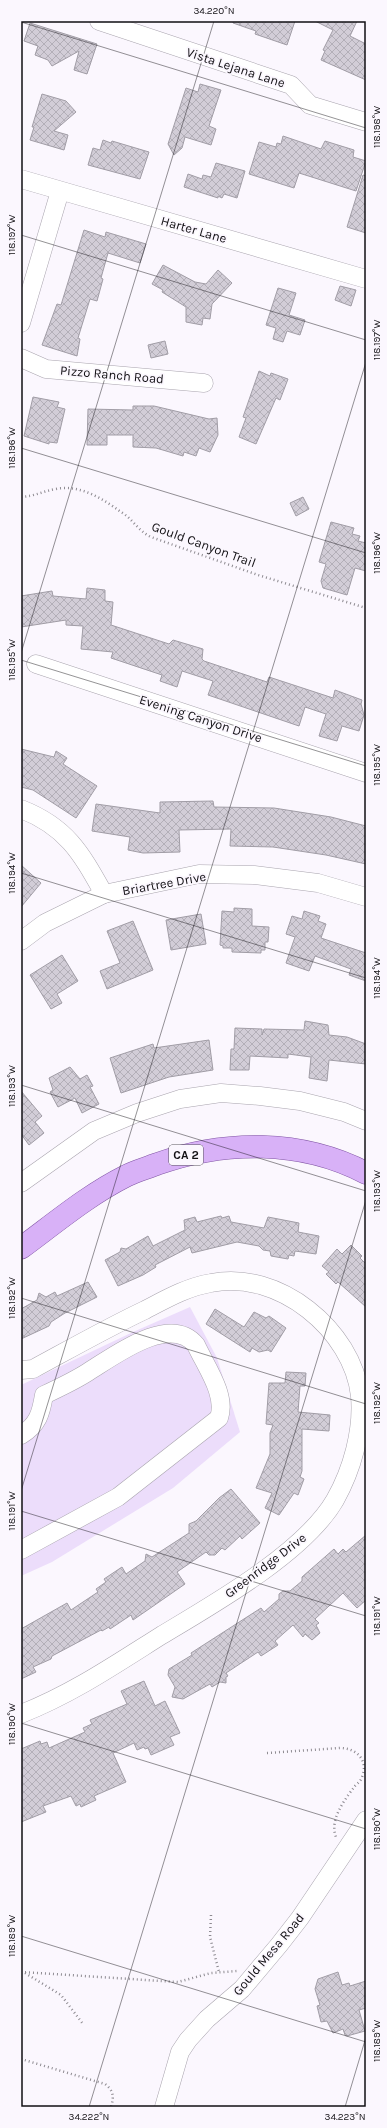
<svg xmlns="http://www.w3.org/2000/svg" width="387" height="2128" font-family="Karla,sans-serif">
<style>
.green{fill:#ecddfb}
.building{fill:url(#building-cross-hatch);stroke:#a19da6}
.lines{fill:none;stroke-linecap:round;stroke-linejoin:round}
.minor-casing{stroke:#a9a4ae;stroke-width:19}
.major-casing{stroke:#8156a4;stroke-width:23}
.path{stroke:#8e8b91;stroke-width:2.5;stroke-dasharray:1 3;stroke-linecap:butt}
.minor{stroke:#fff;stroke-width:18}
.major{stroke:#d8b1f7;stroke-width:22}
.ticks{fill:none;stroke:#110f13;stroke-width:1;stroke-opacity:0.45}
.labels{text-anchor:middle;stroke-width:3.5;stroke-linejoin:round;paint-order:stroke}
.shield{fill:#fbf7fe;stroke:#57555a;stroke-width:1}
.shield-label{font-size:12px;font-weight:bold;fill:#110f13}
.street-label{font-size:13px;fill:#110f13;stroke:#fbf7fe}
.neatline{fill:none;stroke:#110f13;stroke-width:1.5}
.ticks-label{font-size:10px;text-anchor:middle;fill:#110f13}
</style>
<defs>
<pattern id="building-cross-hatch" width="8" height="8" patternUnits="userSpaceOnUse"><rect width="8" height="8" fill="#d2cdd7"/><path d="M0 0l8 8M0 8l8-8" fill="none" stroke="#b3afb8"/></pattern>
</defs>
<rect width="100%" height="100%" fill="#fbf7fe"/>
<polygon class="green" points="190,1307 217,1358 240,1432 173,1488 52,1562 21,1576 21,1385 133,1332"/>
<g class="building">
<polygon points="233,21 295,21 287,45 255,34 256,31 233,23"/>
<polygon points="315,21 357,21 350,36 366,44 366,80 321,60 325,51 323,50 333,30"/>
<polygon points="30,23 97,44 87,74 74,70 79,51 52,66 48,60 35,55 38,46 24,41"/>
<polygon points="200,84 221,90 209,126 216,129 211,145 185,137 182,148 174,155 168,144 186,88 198,92"/>
<polygon points="42,94 66,101 76,112 54,131 68,135 64,150 30,140 34,127 32,127"/>
<polygon points="283,136 321,149 325,141 354,150 353,157 366,161 356,191 299,173 294,188 249,174 259,142 276,147 277,143 281,144"/>
<polygon points="103,140 111,143 112,141 149,152 140,179 88,165 93,148 100,150"/>
<polygon points="216,163 245,171 237,198 224,194 222,198 218,196 218,198 184,187 188,174 202,179 203,175 211,177"/>
<polygon points="363,175 366,176 366,233 347,227"/>
<polygon points="84,230 105,237 106,232 146,244 140,263 108,253 101,278 103,279 97,301 90,299 78,338 80,339 77,356 42,345 57,304 61,305"/>
<polygon points="163,265 195,282 206,284 218,270 232,283 212,304 210,319 203,318 202,325 186,322 186,307 162,292 163,290 152,284"/>
<polygon points="340,286 356,290 351,306 335,300"/>
<polygon points="278,288 296,293 289,315 305,320 300,335 287,331 283,342 273,339 276,328 266,325"/>
<polygon points="165,341 168,354 151,358 148,345"/>
<polygon points="259,371 270,376 271,373 288,379 280,400 276,398 256,444 239,437 246,418 243,417"/>
<polygon points="33,397 59,402 57,407 65,409 57,443 49,442 49,444 24,436"/>
<polygon points="133,406 154,406 209,419 217,418 218,435 210,452 199,448 196,456 184,452 183,456 156,448 133,447 133,435 107,435 107,445 87,445 88,409 133,410"/>
<polygon points="303,497 309,509 296,516 290,503"/>
<polygon points="331,522 354,528 352,534 360,536 358,541 366,543 366,571 355,568 347,595 323,588 321,581 326,564 319,562"/>
<polygon points="87,588 105,590 105,601 113,602 111,625 169,644 173,640 203,649 202,659 204,661 267,682 269,677 330,697 333,698 335,690 362,700 361,704 364,715 359,731 342,726 337,741 319,736 326,714 305,707 299,726 208,695 213,681 182,671 177,687 160,681 162,675 111,658 113,652 81,649 83,626 66,625 66,620 21,627 21,596 52,591 53,596 86,599"/>
<polygon points="21,749 54,757 56,751 67,758 63,764 97,786 76,818 33,790 21,787"/>
<polygon points="213,801 214,807 274,808 331,817 366,826 366,864 326,855 273,847 230,846 231,829 179,830 180,852 143,853 128,850 130,837 92,831 96,804 160,813 160,802"/>
<polygon points="21,865 41,883 21,907"/>
<polygon points="234,908 252,909 252,926 269,927 268,942 265,942 265,950 261,950 261,953 232,952 232,948 223,948 223,946 220,945 222,911 234,912"/>
<polygon points="304,911 320,916 318,921 326,924 321,938 366,953 366,981 349,975 351,969 315,956 309,971 286,963 295,937 286,934 292,916 302,919"/>
<polygon points="201,914 206,944 171,950 166,920"/>
<polygon points="133,921 153,970 107,989 100,971 120,963 107,931"/>
<polygon points="62,955 78,981 57,994 62,1003 51,1009 30,975"/>
<polygon points="305,1021 328,1025 329,1035 347,1037 366,1044 366,1064 329,1060 327,1081 309,1078 311,1057 288,1054 288,1058 250,1056 249,1070 230,1070 231,1049 234,1049 235,1028 262,1029 262,1035 264,1029 304,1030"/>
<polygon points="209,1040 213,1070 169,1077 121,1093 110,1058 153,1044 154,1048"/>
<polygon points="70,1067 80,1079 87,1075 93,1086 90,1087 99,1104 82,1113 75,1098 58,1107 50,1092 53,1090 49,1078"/>
<polygon points="21,1091 42,1116 35,1122 44,1133 29,1145 21,1134"/>
<polygon points="221,1216 222,1218 229,1216 231,1222 264,1228 268,1217 299,1223 298,1232 319,1236 316,1254 295,1251 294,1256 289,1255 288,1259 271,1256 270,1251 263,1250 259,1246 237,1242 192,1253 190,1247 155,1265 156,1267 143,1275 118,1286 105,1260 120,1252 121,1248 126,1249 148,1236 153,1246 185,1230 184,1220 195,1217 197,1222"/>
<polygon points="351,1245 362,1256 360,1258 366,1264 366,1307 338,1282 336,1284 326,1274 329,1272 322,1266 337,1249 342,1254"/>
<polygon points="88,1282 97,1297 65,1313 51,1322 49,1326 21,1339 21,1309 37,1300 39,1293 46,1297 55,1292 57,1296"/>
<polygon points="215,1309 244,1327 254,1312 266,1318 269,1316 286,1328 271,1352 268,1350 259,1352 252,1348 250,1352 206,1324"/>
<polygon points="286,1372 306,1373 305,1386 300,1386 298,1412 330,1415 329,1431 302,1429 302,1471 300,1477 304,1479 298,1495 294,1493 279,1515 265,1508 272,1493 256,1488 270,1454 270,1433 273,1425 266,1424 269,1383 285,1383"/>
<polygon points="231,1489 260,1523 242,1539 240,1536 225,1550 222,1548 215,1555 209,1555 206,1552 177,1572 185,1584 149,1609 133,1620 131,1615 110,1629 109,1627 102,1631 101,1630 52,1656 51,1659 33,1667 36,1672 21,1679 21,1629 67,1603 71,1610 98,1592 96,1589 106,1582 104,1579 122,1567 126,1574 145,1561 146,1554 152,1557 189,1533 189,1524 196,1521 219,1498"/>
<polygon points="366,1535 366,1600 357,1608 343,1593 315,1619 319,1623 316,1625 320,1633 312,1640 305,1634 303,1637 293,1625 275,1641 278,1645 261,1656 258,1652 226,1673 228,1676 226,1677 226,1683 220,1682 212,1687 210,1684 183,1699 172,1697 175,1687 168,1675 169,1669 192,1655 191,1653 261,1608 264,1612 279,1599 279,1594 283,1591 290,1591 302,1581 302,1577 334,1549 338,1554 343,1549 346,1552"/>
<polygon points="144,1681 155,1706 165,1701 180,1733 170,1737 174,1745 151,1755 148,1748 145,1749 144,1747 137,1750 134,1743 113,1753 126,1782 94,1796 96,1800 81,1807 80,1804 76,1806 71,1796 43,1806 46,1812 21,1822 21,1749 40,1741 41,1744 47,1742 49,1748 85,1732 83,1728 92,1724 90,1720 127,1704 121,1691"/>
<polygon points="338,1972 342,1985 349,1983 350,1986 366,1981 366,2008 359,2010 365,2031 347,2036 345,2035 343,2029 333,2033 327,2021 321,2022 317,2006 320,2005 315,1989 318,1979"/>
</g>
<g class="lines">
<g class="minor-casing">
<g id="minor">
<polyline points="99,21 291,85 310,105 366,122"/>
<polyline points="21,179 366,279"/>
<polyline points="21,323 60,191"/>
<polyline points="21,358 46,369 204,383"/>
<polyline points="36,664 366,773"/>
<path d="M21 809C67 827 81 853 104 894"/>
<polyline points="21,941 45,923 104,894 199,874 254,875 318,883 366,897"/>
<polyline points="21,1183 94,1131 137,1113 180,1099 221,1093 260,1096 300,1101 344,1112 366,1121"/>
<path d="M21 1370 33 1369C70 1349 107 1328 145 1310 166 1299 187 1287 211 1283 278 1269 353 1330 360 1396 363 1431 352 1470 335 1500 305 1552 214 1604 162 1635 116 1664 72 1694 21 1714"/>
<path d="M21 1435C38 1425 41 1413 44 1395 59 1388 74 1381 88 1372 114 1356 170 1313 196 1345 206 1367 227 1395 219 1418L118 1497 21 1550"/>
<polyline points="164,2107 180,2052 188,2040 207,2019 242,1989 279,1945 300,1918 366,1820"/>
</g>
</g>
<g class="major-casing">
<path id="major" d="M21 1248C55 1223 88 1195 126 1176 135 1171 147 1168 157 1164 224 1140 301 1139 366 1173"/>
</g>
<g class="path">
<path d="M21 497C36 496 43 491 56 489 80 484 103 499 121 512 133 519 138 531 151 537L258 575 366 608"/>
<path d="M267 1753 340 1748C356 1748 369 1760 362 1777 361 1781 358 1783 355 1786 345 1799 329 1820 336 1837"/>
<polyline points="211,1915 210,1937 219,1972"/>
<polyline points="21,1972 178,1982 211,1973 237,1971"/>
<polyline points="25,1973 61,1995 83,2024"/>
<path d="M21 2059 105 2084C114 2091 114 2097 111 2107"/>
</g>
<use href="#minor" class="minor"/>
<use href="#major" class="major"/>
</g>
<path class="ticks" d="M21 22 366 128M21 235 366 340M21 448 366 553M21 653 214 21M21 660 366 766M21 873 366 978M21 1085 366 1191M21 1298 366 1404M21 1491 366 362M21 1511 366 1616M21 1723 366 1829M21 1936 366 2042M89 2107 366 1200M345 2107 366 2037"/>
<g class="labels">
<rect class="shield" x="169" y="1145" width="34" height="20" rx="3"/>
<g class="shield-label">
<text x="186" y="1159">CA 2</text>
</g>
<g class="street-label">
<text transform="translate(236 67) rotate(18)" y="5">Vista Lejana Lane</text>
<text transform="translate(194 229) rotate(16)" y="5">Harter Lane</text>
<text transform="translate(112 374) rotate(5)" y="5">Pizzo Ranch Road</text>
<text transform="translate(204 544) rotate(20)" y="5">Gould Canyon Trail</text>
<text transform="translate(201 718) rotate(18)" y="5">Evening Canyon Drive</text>
<text transform="translate(164 883) rotate(-10)" y="5">Briartree Drive</text>
<text transform="translate(265 1565) rotate(-37)" y="5">Greenridge Drive</text>
<text transform="translate(268 1954) rotate(-50)" y="5">Gould Mesa Road</text>
</g>
</g>
<rect width="387" height="2128" fill="none" stroke="#fbf7fe" stroke-width="44"/>
<rect x="22" y="22" width="343" height="2084" class="neatline"/>
<g class="ticks-label">
<text x="214" y="14">34.220°N</text>
<text transform="translate(376 127) rotate(-90)" y="4">118.198°W</text>
<text transform="translate(11 235) rotate(-90)" y="4">118.197°W</text>
<text transform="translate(376 340) rotate(-90)" y="4">118.197°W</text>
<text transform="translate(11 448) rotate(-90)" y="4">118.196°W</text>
<text transform="translate(376 553) rotate(-90)" y="4">118.196°W</text>
<text transform="translate(11 660) rotate(-90)" y="4">118.195°W</text>
<text transform="translate(376 765) rotate(-90)" y="4">118.195°W</text>
<text transform="translate(11 873) rotate(-90)" y="4">118.194°W</text>
<text transform="translate(376 978) rotate(-90)" y="4">118.194°W</text>
<text transform="translate(11 1086) rotate(-90)" y="4">118.193°W</text>
<text transform="translate(376 1191) rotate(-90)" y="4">118.193°W</text>
<text transform="translate(11 1298) rotate(-90)" y="4">118.192°W</text>
<text transform="translate(376 1403) rotate(-90)" y="4">118.192°W</text>
<text transform="translate(11 1511) rotate(-90)" y="4">118.191°W</text>
<text transform="translate(376 1616) rotate(-90)" y="4">118.191°W</text>
<text transform="translate(11 1724) rotate(-90)" y="4">118.190°W</text>
<text transform="translate(376 1829) rotate(-90)" y="4">118.190°W</text>
<text transform="translate(11 1936) rotate(-90)" y="4">118.189°W</text>
<text transform="translate(376 2041) rotate(-90)" y="4">118.189°W</text>
<text x="89" y="2120">34.222°N</text>
<text x="345" y="2120">34.223°N</text>
</g>
</svg>
